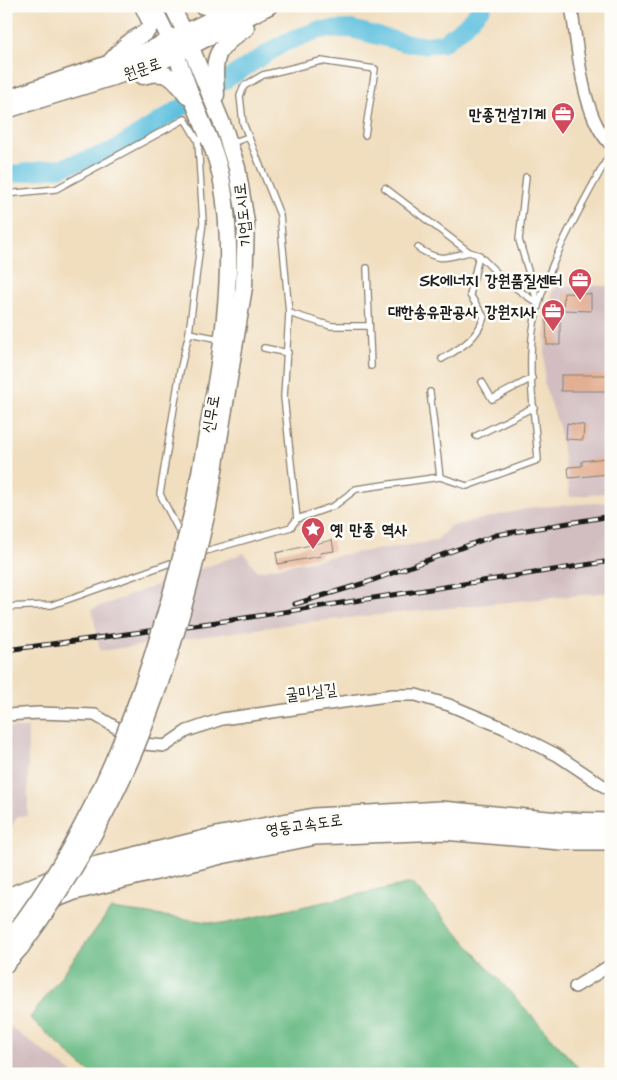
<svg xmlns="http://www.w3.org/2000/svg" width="617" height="1080" font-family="'Architects Daughter','Poor Story',sans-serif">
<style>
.industrial{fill:#d2bec1}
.forest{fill:#6fbe8a;stroke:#466d53}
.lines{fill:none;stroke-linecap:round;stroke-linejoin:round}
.river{stroke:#61c1df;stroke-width:18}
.building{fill:#e3af93}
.service-casing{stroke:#867d6e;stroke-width:8}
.minor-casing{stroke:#867d6e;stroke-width:14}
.tertiary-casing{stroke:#867d6e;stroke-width:18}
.secondary-casing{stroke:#867d6e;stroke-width:19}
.motorway-casing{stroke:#867d6e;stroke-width:24}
.service{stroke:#fff;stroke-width:5.5}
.minor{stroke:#fff;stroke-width:11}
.tertiary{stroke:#fff;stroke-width:15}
.secondary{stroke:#fff;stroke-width:16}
.motorway{stroke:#fff;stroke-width:21}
.rail-casing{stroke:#1c1c1c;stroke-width:5}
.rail{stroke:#fdfcf7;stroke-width:3;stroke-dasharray:9;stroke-linecap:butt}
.secondary-bridge-casing{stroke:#867d6e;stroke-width:19;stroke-linecap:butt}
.secondary-bridge{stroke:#fff;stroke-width:16}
.labels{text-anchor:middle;stroke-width:5;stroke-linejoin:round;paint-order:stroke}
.street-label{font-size:16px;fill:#1c1c1c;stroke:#fdfcf7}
.poi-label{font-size:16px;font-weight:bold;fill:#1c1c1c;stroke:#fdfcf7;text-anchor:end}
</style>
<rect width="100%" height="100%" fill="#fdfcf7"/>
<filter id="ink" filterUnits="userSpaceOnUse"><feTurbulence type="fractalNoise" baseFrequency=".02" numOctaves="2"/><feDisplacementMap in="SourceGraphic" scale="10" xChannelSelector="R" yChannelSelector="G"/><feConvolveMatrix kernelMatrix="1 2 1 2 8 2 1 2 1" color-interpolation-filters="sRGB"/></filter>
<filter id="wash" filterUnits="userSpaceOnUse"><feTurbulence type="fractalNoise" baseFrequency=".0096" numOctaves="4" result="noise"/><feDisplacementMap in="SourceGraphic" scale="20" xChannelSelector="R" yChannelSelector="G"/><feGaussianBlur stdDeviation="1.12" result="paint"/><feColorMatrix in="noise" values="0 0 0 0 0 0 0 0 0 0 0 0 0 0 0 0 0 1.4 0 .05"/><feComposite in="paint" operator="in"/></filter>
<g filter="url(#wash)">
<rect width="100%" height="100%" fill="#f1debf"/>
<g class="industrial">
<polygon points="560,285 611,286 611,492 570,497 559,426 544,384 546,318 552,311 552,292"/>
<polygon points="611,502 611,592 298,623 100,651 92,609 244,553 257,571 340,555 436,541 450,526 535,507"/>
<polygon points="6,727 28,728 28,816 18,816 6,836"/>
<polygon points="6,1024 74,1074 6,1074"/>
</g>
<polygon class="forest" points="412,883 584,1074 91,1074 30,1018 111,909 223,924"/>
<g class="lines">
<polyline class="river" points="6,175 63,167 112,151 284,43 318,30 351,29 405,43 424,45 443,43 464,27 483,6"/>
</g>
<g id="blocks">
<g class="building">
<polygon points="564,293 591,294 591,311 563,310"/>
<polygon points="560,318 560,345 547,345 546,319"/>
<rect x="561" y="375" width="50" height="16"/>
<polygon points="567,423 584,425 583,440 566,439"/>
<polygon points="606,458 608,474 569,478 568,467 582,466 582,461"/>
<polygon points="332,540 334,551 320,553 321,556 278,564 276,553"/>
</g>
</g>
</g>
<g filter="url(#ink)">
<use href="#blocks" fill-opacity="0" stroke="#867d6e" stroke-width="1"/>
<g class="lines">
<g class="service-casing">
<g id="service">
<polyline points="232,143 248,137"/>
<polyline points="526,177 519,240 538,304"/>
<polyline points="385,188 469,252 479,255 501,277 538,304"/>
<polyline points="6,194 56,189 185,119 198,141"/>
<path d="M418 248C439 262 446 258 469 252"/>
<polyline points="367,268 371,366"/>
<polyline points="289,313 331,326 369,326"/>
<polyline points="189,333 215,338"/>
<polyline points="264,348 288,353"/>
<path d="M442 359C462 347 477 339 484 317L470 295 479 255"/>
<polyline points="482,382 492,399 532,378"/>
<path d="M430 392 440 477 467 486 538 460C535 418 527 372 533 330 541 273 583 203 611 152"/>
<polyline points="476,436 534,407"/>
<polyline points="297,519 284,397 289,313 280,215 243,123 240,96 244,86 263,75 321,61 375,69 365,135"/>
<polyline points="182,537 160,494 180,371 189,333 203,222 198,141 207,136"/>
<polyline points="199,553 291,527 297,519 334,506 356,489 440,477"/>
<polyline points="6,607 52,605 179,560"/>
</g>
</g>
<g class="minor-casing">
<g id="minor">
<path d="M571 6C578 46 581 116 611 145"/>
<polyline points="6,715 39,713 95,715 144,744 165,746 187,731 222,719 393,695 416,695 449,705 504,728 557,755 611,791"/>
<polyline points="575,987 611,965"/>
</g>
</g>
<g class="tertiary-casing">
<g id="tertiary">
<polyline points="153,6 170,40"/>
<polyline points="172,6 185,33"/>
<polyline points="202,6 212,8 217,6"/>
</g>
</g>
<g class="secondary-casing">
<g id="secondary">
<polyline points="185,33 225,131 237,168 246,222 244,287 208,507"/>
<path d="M170 40C179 60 185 80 193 100 204 128 217 153 222 182 241 287 212 402 194 506"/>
<path d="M112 60C118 54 123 47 130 42 139 34 147 36 151 23L143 6"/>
<path d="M143 76C165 69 174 77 187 95"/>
<path d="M216 95C214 57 212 51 246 28"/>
<polyline points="6,99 154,48 239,6"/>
<polyline points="6,110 158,63 269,6"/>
<polyline points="6,964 21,947"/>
</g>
</g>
<g class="motorway-casing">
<g id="motorway">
<polyline points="6,900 69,874 222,837 314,819 441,812 559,823 611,824"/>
<polyline points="6,916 74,889 221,853 315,834 444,829 561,839 611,839"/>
</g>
</g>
<use href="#service" class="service"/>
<use href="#minor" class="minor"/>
<use href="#tertiary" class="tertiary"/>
<use href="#secondary" class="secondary"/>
<use href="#motorway" class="motorway"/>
<g class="rail-casing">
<g id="rail">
<polyline points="295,604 368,582 496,535 611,516"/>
<polyline points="6,650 232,620 611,561"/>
</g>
</g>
<use href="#rail" class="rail"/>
<g class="secondary-bridge-casing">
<g id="secondary-bridge">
<path d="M9 940C108 813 157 661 194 506"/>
<path d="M21 947C66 885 107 817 136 747 168 669 190 589 208 507"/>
</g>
</g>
<use href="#secondary-bridge" class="secondary-bridge"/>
</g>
</g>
<defs>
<g id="office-pin" transform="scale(1.25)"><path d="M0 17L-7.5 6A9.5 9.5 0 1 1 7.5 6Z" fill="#d1495b" stroke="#fdfcf7"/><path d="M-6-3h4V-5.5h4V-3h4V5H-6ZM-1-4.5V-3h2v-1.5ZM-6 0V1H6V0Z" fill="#fff"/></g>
<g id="sight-pin" transform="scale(1.25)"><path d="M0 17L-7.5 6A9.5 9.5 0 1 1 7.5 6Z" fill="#d1495b" stroke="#fdfcf7"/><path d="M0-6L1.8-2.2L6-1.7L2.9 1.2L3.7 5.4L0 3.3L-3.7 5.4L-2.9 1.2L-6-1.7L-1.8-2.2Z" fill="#fff"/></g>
</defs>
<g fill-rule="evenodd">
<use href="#office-pin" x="563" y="114"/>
<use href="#office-pin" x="580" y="280"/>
<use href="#office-pin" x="553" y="311"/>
<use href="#sight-pin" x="313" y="529"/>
</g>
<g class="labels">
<g class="street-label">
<text transform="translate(142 68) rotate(-19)" y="6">원문로</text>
<text transform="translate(242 215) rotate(-96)" y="6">기업도시로</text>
<text transform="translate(210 414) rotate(-80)" y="6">신무로</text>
<text transform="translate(311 691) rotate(-7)" y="6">굴미실길</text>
<text transform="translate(304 824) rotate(-8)" y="6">영동고속도로</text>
</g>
<g class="poi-label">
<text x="546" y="120">만종건설기계</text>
<text x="562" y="286">SK에너지 강원품질센터</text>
<text x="536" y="317">대한송유관공사 강원지사</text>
<text x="330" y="535" text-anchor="start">옛 만종 역사</text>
</g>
</g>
<rect width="617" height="1080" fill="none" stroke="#fdfcf7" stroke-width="25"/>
</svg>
